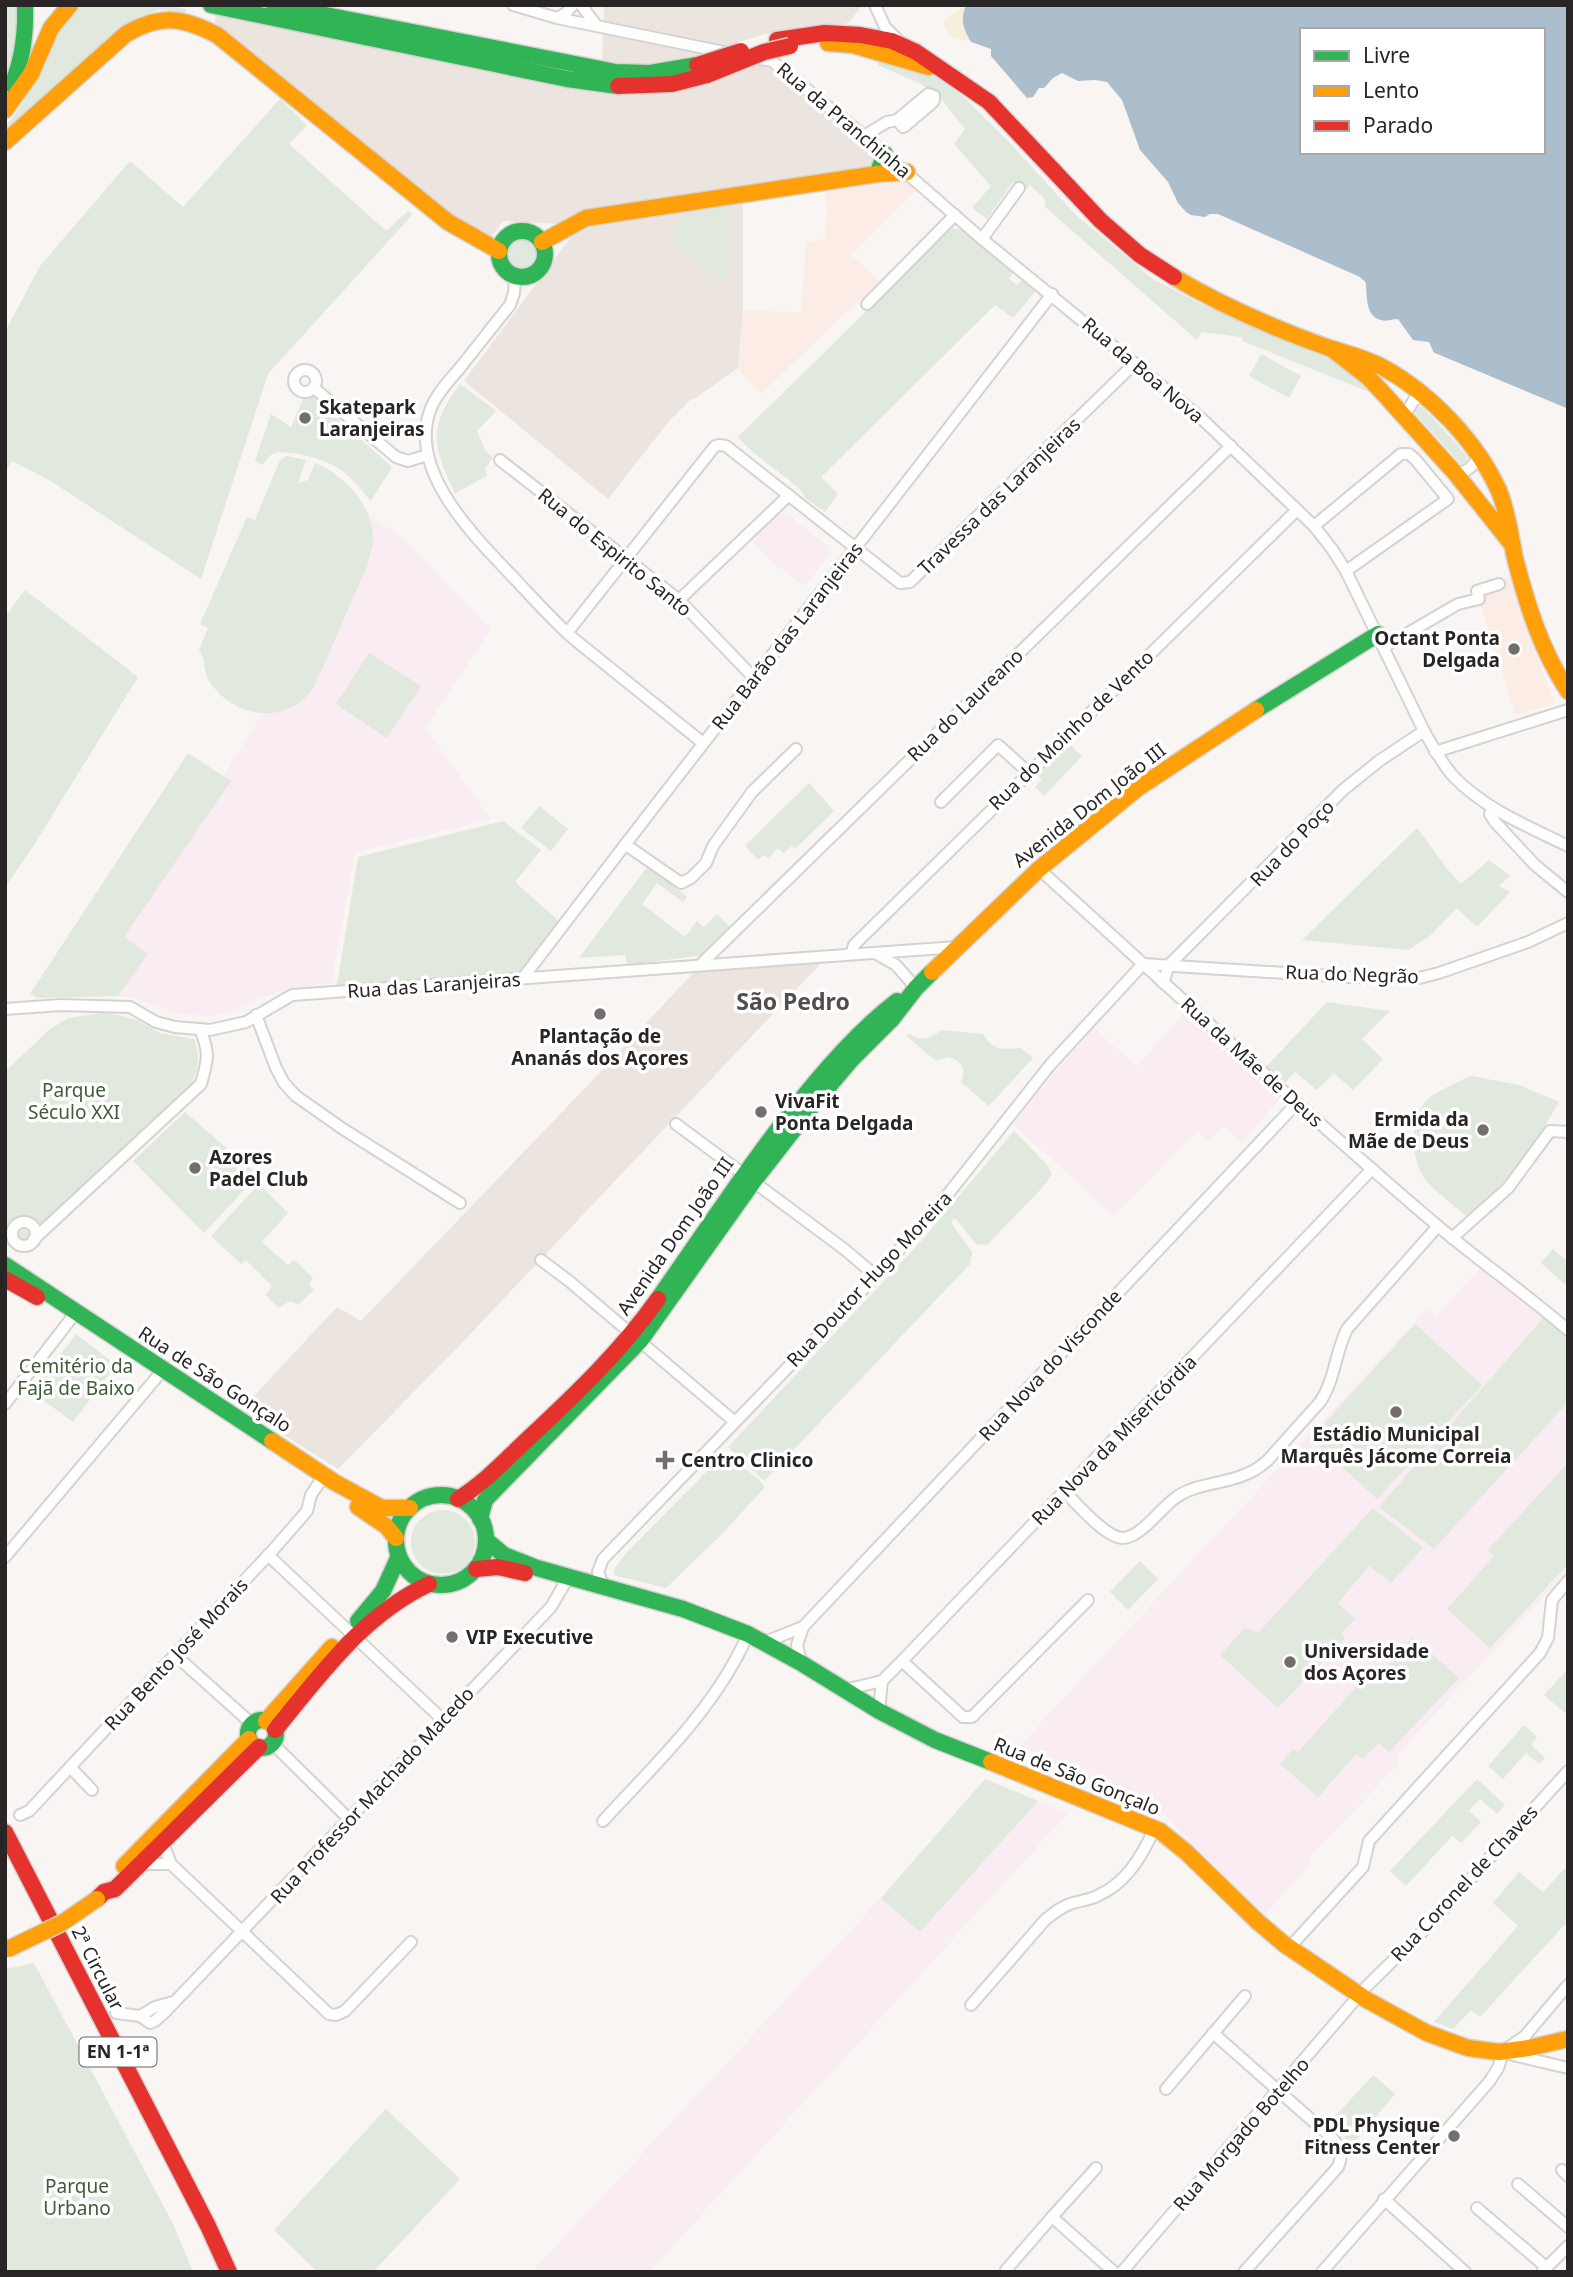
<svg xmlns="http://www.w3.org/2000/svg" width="1573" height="2277" font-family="'Noto Sans',sans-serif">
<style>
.commercial{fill:#fbede5}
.built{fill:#ece4df}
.education{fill:#f9ecf2}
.green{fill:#e1e8dd}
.sand{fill:#f6f0da}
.water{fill:#acbdcc;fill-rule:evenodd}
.pier{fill:#f8f5f3}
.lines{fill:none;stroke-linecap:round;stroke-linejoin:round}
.street-casing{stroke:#d5d3d2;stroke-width:14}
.fast-casing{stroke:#d5d3d2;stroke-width:19}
.slow-casing{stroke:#d5d3d2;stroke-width:19}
.jam-casing{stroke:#d5d3d2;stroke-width:19}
.street{stroke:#fefefd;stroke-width:10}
.fast{stroke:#30b455;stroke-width:16}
.slow{stroke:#ff9f0a;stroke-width:16}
.jam{stroke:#e5322d;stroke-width:16}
.slow-bridge-casing{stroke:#d5d3d2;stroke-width:19;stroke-linecap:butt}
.jam-bridge-casing{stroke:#d5d3d2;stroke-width:19;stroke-linecap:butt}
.slow-bridge{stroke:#ff9f0a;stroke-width:16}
.jam-bridge{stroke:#e5322d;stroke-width:16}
.poi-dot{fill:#716e6c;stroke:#fff;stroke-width:2.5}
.labels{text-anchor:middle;stroke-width:7;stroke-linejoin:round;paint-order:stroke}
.shield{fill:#fff;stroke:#686666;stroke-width:2}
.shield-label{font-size:18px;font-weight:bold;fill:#282524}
.street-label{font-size:19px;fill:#282524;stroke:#fff}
.poi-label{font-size:19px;font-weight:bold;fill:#282524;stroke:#fff;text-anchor:start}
.park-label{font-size:19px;fill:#3e5c34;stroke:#fff}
.quarter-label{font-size:23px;font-weight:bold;fill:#524d4a;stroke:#fff}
</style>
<rect width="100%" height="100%" fill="#f8f5f3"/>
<g class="commercial">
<polygon points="906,180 917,189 850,256 860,261 879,281 761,394 738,368 743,310 801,312 806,242 825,239 827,213 825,186"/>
<polygon points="1510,577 1554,703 1516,715 1474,585"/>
</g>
<g class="built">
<polygon points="604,5 862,5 849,23 765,34 672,64 637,66 602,63"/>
<polygon points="216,10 544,79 759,62 798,88 906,180 825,186 743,198 743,310 738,368 693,400 691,399 669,421 608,499 464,381 580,225 503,221 491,238 452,217 262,64 215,22"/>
<polygon points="822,962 458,1347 338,1469 242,1409 337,1307 361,1321 590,1083 694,972"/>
</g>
<g class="education">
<polygon points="781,514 789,516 828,546 830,553 805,586 774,564 750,539 770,518"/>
<polygon points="370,517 398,534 491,629 425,728 491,819 355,852 331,983 285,989 261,998 232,1011 213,1016 180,1014 134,998 118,996 147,954 124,937 262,714 279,712 300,702 314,687 373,543"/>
<polygon points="1187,1009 1282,1096 1242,1142 1224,1126 1209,1141 1198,1131 1114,1216 1012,1123 1094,1028 1137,1067"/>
<polygon points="1481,1267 1568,1337 1568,1570 1396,1756 1399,1764 1308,1858 1312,1862 1263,1917 1163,1813 1012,1754 1427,1309 1435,1318"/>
<polygon points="1038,1801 1068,1813 649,2272 533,2271 881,1898 920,1932"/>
</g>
<g class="green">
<path d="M5 5H17C19 31 15 56 5 80Z"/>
<path d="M83 5H166L186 9V13L159 10 140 16 98 51 5 135V126C34 100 54 19 83 5Z"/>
<polygon points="878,59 936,77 966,99 1009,142 1076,215 1153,279 1201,304 1335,360 1361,376 1457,481 1452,484 1374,394 1243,341 1241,337 1202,332 1197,340 1044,206 1046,200 1030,185 1026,189 1013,182 987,219 972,208 991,186 954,144 965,129 938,95 921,84 878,65"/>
<polygon points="280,99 307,125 289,144 386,231 408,211 413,214 268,374 201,579 49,480 12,461 5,473 5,332 40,266 130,161 183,207"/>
<polygon points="728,203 730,222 726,283 667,242 686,210"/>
<polygon points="951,228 962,230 1013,273 1009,279 1017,285 1022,280 1036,291 1013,318 995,305 821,477 838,494 825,512 805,498 800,489 748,448 738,437"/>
<circle cx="522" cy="255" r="16"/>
<polygon points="1261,354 1301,376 1289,398 1249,376"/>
<path d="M460 384 496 411 477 431 485 450 493 458 485 468 487 476 455 493C432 445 428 428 460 384Z"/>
<path d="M311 395 392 467 371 501C362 490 352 478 340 469 327 460 289 449 275 453 269 455 266 460 263 465L255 461 271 414 291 427 304 397Z"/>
<polygon points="1415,407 1422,407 1458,445 1467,457 1466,462 1462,465 1414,412"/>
<path d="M287 456 306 460 298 483 308 480 315 463C346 476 374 506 373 542 372 549 369 557 368 564L314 687C309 692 305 699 299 703 267 724 229 711 209 681 203 671 206 659 199 650L208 628 200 624 247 517 255 520 280 460Z"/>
<polygon points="25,590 138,677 32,848 5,887 5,617"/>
<polygon points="369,653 421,686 387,738 336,704"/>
<polygon points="1066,741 1082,756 1044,796 1035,787 1042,779 1035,772"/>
<polygon points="188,753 231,781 124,937 148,954 118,996 37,998 30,994"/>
<polygon points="809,783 834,811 795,849 792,846 784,853 778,848 768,858 763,855 758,860 745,846"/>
<polygon points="539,806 568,829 551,851 521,828"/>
<polygon points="503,821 541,850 515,882 561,923 525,972 337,985 358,857"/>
<polygon points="1417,828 1448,870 1461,884 1489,860 1510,876 1499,886 1510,892 1477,927 1457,908 1431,935 1408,950 1302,940"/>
<polygon points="648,866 687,897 683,902 657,883 642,904 685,937 697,921 704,927 717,914 731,928 704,955 627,965 625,955 579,958"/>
<polygon points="1327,1002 1390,1011 1362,1039 1383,1059 1353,1090 1334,1073 1317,1090 1295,1072 1284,1084 1266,1067"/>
<path d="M103 1013 123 1016 137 1020 160 1033 194 1039C200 1056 199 1066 192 1083L18 1252 5 1242V1072L49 1030 68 1018Z"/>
<path d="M942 1030 983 1034C994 1052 1001 1049 1021 1048L1033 1058 989 1106 961 1082C967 1070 961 1059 947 1057L936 1061 906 1036 909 1034C924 1042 928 1039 942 1030Z"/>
<path d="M1471 1076 1519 1085 1559 1102 1539 1136 1492 1197 1467 1217C1454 1205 1432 1190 1423 1176 1411 1157 1410 1121 1424 1103 1433 1092 1458 1082 1471 1076Z"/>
<polygon points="185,1112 258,1175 204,1233 133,1161"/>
<polygon points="1014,1131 1047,1165 1052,1174 1043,1187 987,1245 976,1244 956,1219 953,1219 951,1223 972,1252 970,1264 764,1481 728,1447 916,1247"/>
<polygon points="259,1184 288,1213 262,1242 288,1265 294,1260 313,1278 309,1284 314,1290 298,1305 290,1301 278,1308 266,1295 272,1286 246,1260 241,1264 211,1236"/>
<polygon points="1553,1249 1568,1262 1568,1287 1541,1263"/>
<polygon points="1544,1317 1568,1337 1568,1402 1434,1549 1379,1507"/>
<polygon points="1415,1324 1482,1385 1377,1499 1311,1438"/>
<polygon points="76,1334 116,1365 73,1422 32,1392"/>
<polygon points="726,1452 759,1480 765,1487 721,1535 666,1588 613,1575 615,1568 628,1551"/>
<polygon points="1568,1463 1568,1564 1490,1648 1447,1609 1494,1556 1488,1550"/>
<polygon points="1373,1508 1423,1548 1391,1583 1369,1566 1338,1603 1355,1619 1341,1633 1345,1638 1278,1708 1220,1655 1245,1628 1259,1632"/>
<circle cx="443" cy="1542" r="32"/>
<polygon points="1140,1561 1158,1579 1128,1610 1110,1592"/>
<polygon points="1413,1637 1459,1678 1389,1752 1379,1743 1363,1759 1356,1754 1318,1797 1280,1764 1293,1749 1298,1752 1375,1666 1383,1671"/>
<polygon points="1568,1669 1568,1710 1565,1713 1544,1695"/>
<polygon points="1524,1725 1537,1737 1531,1745 1545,1758 1539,1764 1526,1753 1503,1779 1488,1766"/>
<polygon points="985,1779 1038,1801 920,1932 881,1898"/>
<polygon points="1477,1779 1505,1805 1497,1814 1480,1799 1469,1811 1481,1822 1461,1843 1452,1836 1406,1886 1390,1871"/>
<polygon points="1568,1865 1568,1921 1480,2017 1471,2010 1453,2029 1434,2022 1518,1926 1493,1903 1519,1872 1543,1892"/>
<polygon points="34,1963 173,2224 193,2272 5,2272 5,1969"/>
<polygon points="1373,2075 1395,2094 1352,2145 1330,2122"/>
<polygon points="386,2109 460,2179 373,2272 318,2272 274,2230"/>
</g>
<path class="sand" d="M966 5C960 21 963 28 971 42L950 37 943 24 951 14Z"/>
<path class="water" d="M966 5H1568V409L1434 353 1429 342 1413 340 1398 319C1392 319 1386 322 1381 320 1364 316 1368 294 1365 281L1210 214 1205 217 1191 215 1186 212 1178 203 1168 182 1140 150 1122 100 1107 82 1095 80 1078 81 1062 73 1053 78 1044 88H1039L1033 97 1027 98 991 56V49L971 42C963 28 960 21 966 5ZM1302 30H1543V152H1302Z"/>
<g class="pier">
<polygon points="1210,214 1218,214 1360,277 1366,284 1365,300 1362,300 1363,285 1358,280 1218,218 1202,220"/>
<polygon points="1430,351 1568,409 1568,412 1433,356"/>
</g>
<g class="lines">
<g class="street-casing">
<g id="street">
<polyline points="513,5 557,18 729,53"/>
<polyline points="581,5 597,26"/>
<polyline points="875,5 885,27 899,41"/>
<polyline points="557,18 566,13 573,5"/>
<path d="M755 58 772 61 864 136 982 239 1201 418 1314 526 1332 549 1346 571 1424 731C1433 747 1442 764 1454 777 1485 809 1529 827 1568 846"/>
<polyline points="864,136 887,122 897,120 928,94 934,96 934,100 932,103 905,126 903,127 897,120"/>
<polyline points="982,239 1019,188"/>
<path d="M515 277 514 293 510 305C493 326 476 348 459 369 449 381 437 393 431 408 406 470 475 537 513 577 533 598 552 620 574 639L703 743"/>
<polyline points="867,304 955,215"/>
<circle cx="305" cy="381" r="11"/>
<polyline points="314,388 396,457 408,461 428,455"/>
<polyline points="1404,416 1414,400 1424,396"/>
<polyline points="500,460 679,600 755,679"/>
<path d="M1456 474C1468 471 1472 468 1478 457"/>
<polyline points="1314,526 1401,454 1409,454 1415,459 1448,499 1346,571"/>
<polyline points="679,600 789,495"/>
<polyline points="567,633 715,446 719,445 726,446 900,583 910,582 1135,363"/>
<polyline points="1384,647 1458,604 1479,599 1477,591 1499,584"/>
<polyline points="1435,752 1568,710"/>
<polyline points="941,802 998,745 1028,772"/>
<polyline points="1493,808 1490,814 1495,822 1535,865 1568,892"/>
<polyline points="626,845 681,883 691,878 706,863 713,846 752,792 796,749"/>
<path d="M1039 869C1171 989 1303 1111 1439 1227 1481 1262 1526 1294 1568 1330"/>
<polyline points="875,953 896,965 916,988"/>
<polyline points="851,954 854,945 1297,510"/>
<polyline points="1143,964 1348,977 1419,978 1439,973 1528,942 1568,923"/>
<polyline points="700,965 1231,446"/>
<path d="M523 978C697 749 876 523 1052 294"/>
<polyline points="1163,983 1169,965 1343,790 1379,761 1424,731"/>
<polyline points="5,1009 61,1005 130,1007 156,1022 175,1027 210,1030 246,1022 292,995 957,947"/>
<polyline points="256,1015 276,1068 284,1083 296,1096 343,1129 460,1203"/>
<polyline points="676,1124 844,1249 876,1276"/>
<circle cx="24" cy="1234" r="12"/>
<polyline points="1452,1238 1508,1188 1550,1131 1568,1132"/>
<path d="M34 1239 201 1084C208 1058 210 1054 200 1029"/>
<polyline points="541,1260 569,1281 735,1422"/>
<polyline points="5,1404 70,1320"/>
<path d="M1065 1492C1077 1504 1106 1538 1123 1538 1142 1537 1162 1506 1178 1496 1198 1483 1223 1484 1244 1475 1253 1472 1260 1467 1267 1461L1320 1402C1335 1380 1335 1353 1347 1329L1438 1226"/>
<polyline points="268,1555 443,1720"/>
<polyline points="5,1557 157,1377"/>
<polyline points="604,1588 598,1572 603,1559 876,1276 945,1198 1050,1065 1143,964"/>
<polyline points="765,1642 803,1627 1297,1103"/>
<polyline points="174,1654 252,1724"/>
<polyline points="902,1661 963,1717 972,1717 1088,1600"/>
<polyline points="801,1663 797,1645 803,1627"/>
<polyline points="844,1690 882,1681 902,1661 1372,1169"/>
<polyline points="879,1711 882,1681"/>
<polyline points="272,1743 349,1819"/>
<polyline points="70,1767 92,1790"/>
<polyline points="20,1815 29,1811 44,1795 273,1550 307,1511 311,1495 319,1483"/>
<path d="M603 1821C656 1763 716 1708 748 1634"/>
<polyline points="163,1843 171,1864 329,2014 336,2015 345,2011 411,1942"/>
<polyline points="141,1864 171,1864"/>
<polyline points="1289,1948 1363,1867 1369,1841 1540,1653 1548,1638 1552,1600 1568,1581"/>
<path d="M971 2005 1045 1920C1054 1913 1062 1906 1073 1903 1082 1900 1091 1900 1099 1895 1126 1883 1143 1855 1154 1829"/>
<polyline points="116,2013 140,2016 150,2023 155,2021 165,2012 551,1607 565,1583"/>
<polyline points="140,2016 155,2007 173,2002"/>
<path d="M1213 2033 1332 2138C1341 2147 1343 2156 1338 2167L1244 2272"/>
<polyline points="1505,2050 1525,2036 1568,1985"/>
<polyline points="1509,2054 1568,2068"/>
<polyline points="1166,2089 1245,1996"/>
<polyline points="1562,2170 1568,2176"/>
<polyline points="1518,2184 1568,2227"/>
<polyline points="1384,2199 1465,2272"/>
<polyline points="1477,2208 1546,2267"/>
<polyline points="1052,2217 1096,2168"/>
<polyline points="1006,2270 1052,2217 1114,2272"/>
<polyline points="1122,2272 1366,1987 1430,1924 1568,1771"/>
<polyline points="1322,2272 1489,2082 1498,2068 1503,2052"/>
<polyline points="1542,2272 1568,2246"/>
</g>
</g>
<g class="fast-casing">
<g id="fast">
<polyline points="211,5 567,79 618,86"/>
<polyline points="274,5 616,72 650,73 697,65"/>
<path d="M12 85C23 59 26 33 25 5"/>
<polyline points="877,174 885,154"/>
<circle cx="522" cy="254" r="23"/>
<polyline points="1256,710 1378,634"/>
<polyline points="5,1265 272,1441"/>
<path d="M658 1299C709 1227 757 1152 814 1084 839 1054 866 1025 897 1001"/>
<circle cx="441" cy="1540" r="45"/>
<polyline points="480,1519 485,1500 640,1341 753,1182 813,1105 851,1060 892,1019 916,988 932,972"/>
<polyline points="486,1540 504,1555 537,1568 683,1609 748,1634 801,1663 879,1711 935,1740 991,1762"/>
<polyline points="358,1621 383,1591 399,1556"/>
<circle cx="262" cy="1734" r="14"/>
</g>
</g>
<g class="slow-casing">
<g id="slow">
<polyline points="828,43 853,45 929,67"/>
<polyline points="5,110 31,74 51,28 70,5"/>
<path d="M5 142 126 34C160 14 182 17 217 35L448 222 499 251"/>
<polyline points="542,242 586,218 877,174 907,172"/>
<path d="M1174 277C1222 306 1276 329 1329 348 1348 354 1366 358 1384 368 1431 394 1477 442 1499 491 1508 513 1510 535 1515 558 1527 605 1541 650 1568 691"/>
<polyline points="1332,349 1369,378 1383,393 1456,474 1511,543"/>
<polyline points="932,972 1039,869 1138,788 1256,710"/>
<polyline points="272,1441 334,1482 382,1508 410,1508"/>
<polyline points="358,1507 386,1526 396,1538"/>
<polyline points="266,1721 332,1647"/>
<polyline points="991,1762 1160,1831 1186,1852 1258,1922 1284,1944 1367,2000 1427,2033 1468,2048 1499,2052 1529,2048 1568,2039"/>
<polyline points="124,1866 249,1739"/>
</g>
</g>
<g class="jam-casing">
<g id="jam">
<polyline points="777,40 825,33 860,35 892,41 916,52 989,102 1101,221 1140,255 1174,277"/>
<polyline points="618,86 672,84 707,75"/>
<polyline points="5,1279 37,1297"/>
<path d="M458 1499C486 1482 507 1458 531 1436 577 1393 621 1351 658 1299"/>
<polyline points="476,1569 498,1567 525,1573"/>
<path d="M275 1730C320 1675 363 1615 429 1584"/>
<polyline points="5,1832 208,2226 229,2272"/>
<polyline points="97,1899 104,1892 115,1889 259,1747"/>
</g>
</g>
<use href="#street" class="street"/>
<use href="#fast" class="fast"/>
<use href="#slow" class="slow"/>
<use href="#jam" class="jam"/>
<g class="slow-bridge-casing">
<polyline id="slow-bridge" points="8,1949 62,1923 97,1899"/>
</g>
<g class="jam-bridge-casing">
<g id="jam-bridge">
<polyline points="697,65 741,51"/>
<polyline points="707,75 764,52 790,46"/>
</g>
</g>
<use href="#slow-bridge" class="slow-bridge"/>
<use href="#jam-bridge" class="jam-bridge"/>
</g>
<g class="poi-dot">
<circle cx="305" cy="418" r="7"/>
<circle cx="1514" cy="649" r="7"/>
<circle cx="600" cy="1014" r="7"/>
<circle cx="761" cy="1112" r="7"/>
<circle cx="1483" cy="1130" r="7"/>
<circle cx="195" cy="1168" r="7"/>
<circle cx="1396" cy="1412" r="7"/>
<path d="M661.5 1449.5h7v7h7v7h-7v7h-7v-7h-7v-7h7z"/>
<circle cx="452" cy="1637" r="7"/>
<circle cx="1290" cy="1662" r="7"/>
<circle cx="1454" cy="2136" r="7"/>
</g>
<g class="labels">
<rect class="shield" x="79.5" y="2037.5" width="77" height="29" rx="5"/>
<g class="shield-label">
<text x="118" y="2058">EN 1-1ª</text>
</g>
<g class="street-label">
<text transform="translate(844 120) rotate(40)" y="7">Rua da Pranchinha</text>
<text transform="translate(1143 370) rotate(40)" y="7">Rua da Boa Nova</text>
<text transform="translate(999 496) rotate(-44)" y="7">Travessa das Laranjeiras</text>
<text transform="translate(615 552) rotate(39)" y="7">Rua do Espirito Santo</text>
<text transform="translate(787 636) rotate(-52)" y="7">Rua Barão das Laranjeiras</text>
<text transform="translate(965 705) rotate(-44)" y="7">Rua do Laureano</text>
<text transform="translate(1071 730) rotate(-44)" y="7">Rua do Moinho de Vento</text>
<text transform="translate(1089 805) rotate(-38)" y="7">Avenida Dom João III</text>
<text transform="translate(1292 843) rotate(-46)" y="7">Rua do Poço</text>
<text transform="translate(1352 974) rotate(2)" y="7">Rua do Negrão</text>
<text transform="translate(434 985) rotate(-4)" y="7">Rua das Laranjeiras</text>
<text transform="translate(1252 1062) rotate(42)" y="7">Rua da Mãe de Deus</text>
<text transform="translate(675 1236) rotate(-55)" y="7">Avenida Dom João III</text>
<text transform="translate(869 1279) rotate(-47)" y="7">Rua Doutor Hugo Moreira</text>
<text transform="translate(1050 1365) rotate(-47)" y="7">Rua Nova do Visconde</text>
<text transform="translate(215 1379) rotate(33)" y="7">Rua de São Gonçalo</text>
<text transform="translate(1114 1440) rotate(-46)" y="7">Rua Nova da Misericórdia</text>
<text transform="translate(176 1654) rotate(-47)" y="7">Rua Bento José Morais</text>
<text transform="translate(1077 1776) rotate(22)" y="7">Rua de São Gonçalo</text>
<text transform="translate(372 1795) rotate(-47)" y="7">Rua Professor Machado Macedo</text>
<text transform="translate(1464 1883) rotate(-47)" y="7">Rua Coronel de Chaves</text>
<text transform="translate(98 1968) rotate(63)" y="7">2ª Circular</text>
<text transform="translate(1241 2134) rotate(-49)" y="7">Rua Morgado Botelho</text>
</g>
<g class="poi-label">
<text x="319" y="414">Skatepark<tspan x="319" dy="22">Laranjeiras</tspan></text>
<text x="1500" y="645" text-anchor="end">Octant Ponta<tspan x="1500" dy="22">Delgada</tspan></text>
<text x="600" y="1043" text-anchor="middle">Plantação de<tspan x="600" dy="22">Ananás dos Açores</tspan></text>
<text x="775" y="1108">VivaFit<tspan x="775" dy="22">Ponta Delgada</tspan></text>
<text x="1469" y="1126" text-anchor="end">Ermida da<tspan x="1469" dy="22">Mãe de Deus</tspan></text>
<text x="209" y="1164">Azores<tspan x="209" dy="22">Padel Club</tspan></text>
<text x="1396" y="1441" text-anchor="middle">Estádio Municipal<tspan x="1396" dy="22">Marquês Jácome Correia</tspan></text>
<text x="681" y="1467">Centro Clinico</text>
<text x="466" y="1644">VIP Executive</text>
<text x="1304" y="1658">Universidade<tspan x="1304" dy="22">dos Açores</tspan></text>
<text x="1440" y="2132" text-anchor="end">PDL Physique<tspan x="1440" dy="22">Fitness Center</tspan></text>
</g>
<g class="park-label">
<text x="74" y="1097">Parque<tspan x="74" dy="22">Século XXI</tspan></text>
<text x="76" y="1373">Cemitério da<tspan x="76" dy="22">Fajã de Baixo</tspan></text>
<text x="77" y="2193">Parque<tspan x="77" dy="22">Urbano</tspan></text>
</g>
<g class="quarter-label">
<text x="793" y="1010">São Pedro</text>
</g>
</g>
<rect width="1573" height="2277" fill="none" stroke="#282524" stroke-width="14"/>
<rect x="1300" y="28" width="245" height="126" fill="#ffffff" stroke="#a9a8a7" stroke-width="2"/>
<rect x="1314" y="51" width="35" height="10" fill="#30b455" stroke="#a9a8a7" stroke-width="2"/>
<text x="1363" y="63" font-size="21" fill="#282524">Livre</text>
<rect x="1314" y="86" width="35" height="10" fill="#ff9f0a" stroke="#a9a8a7" stroke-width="2"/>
<text x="1363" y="98" font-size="21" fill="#282524">Lento</text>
<rect x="1314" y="121" width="35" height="10" fill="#e5322d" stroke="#a9a8a7" stroke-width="2"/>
<text x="1363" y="133" font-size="21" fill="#282524">Parado</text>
</svg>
